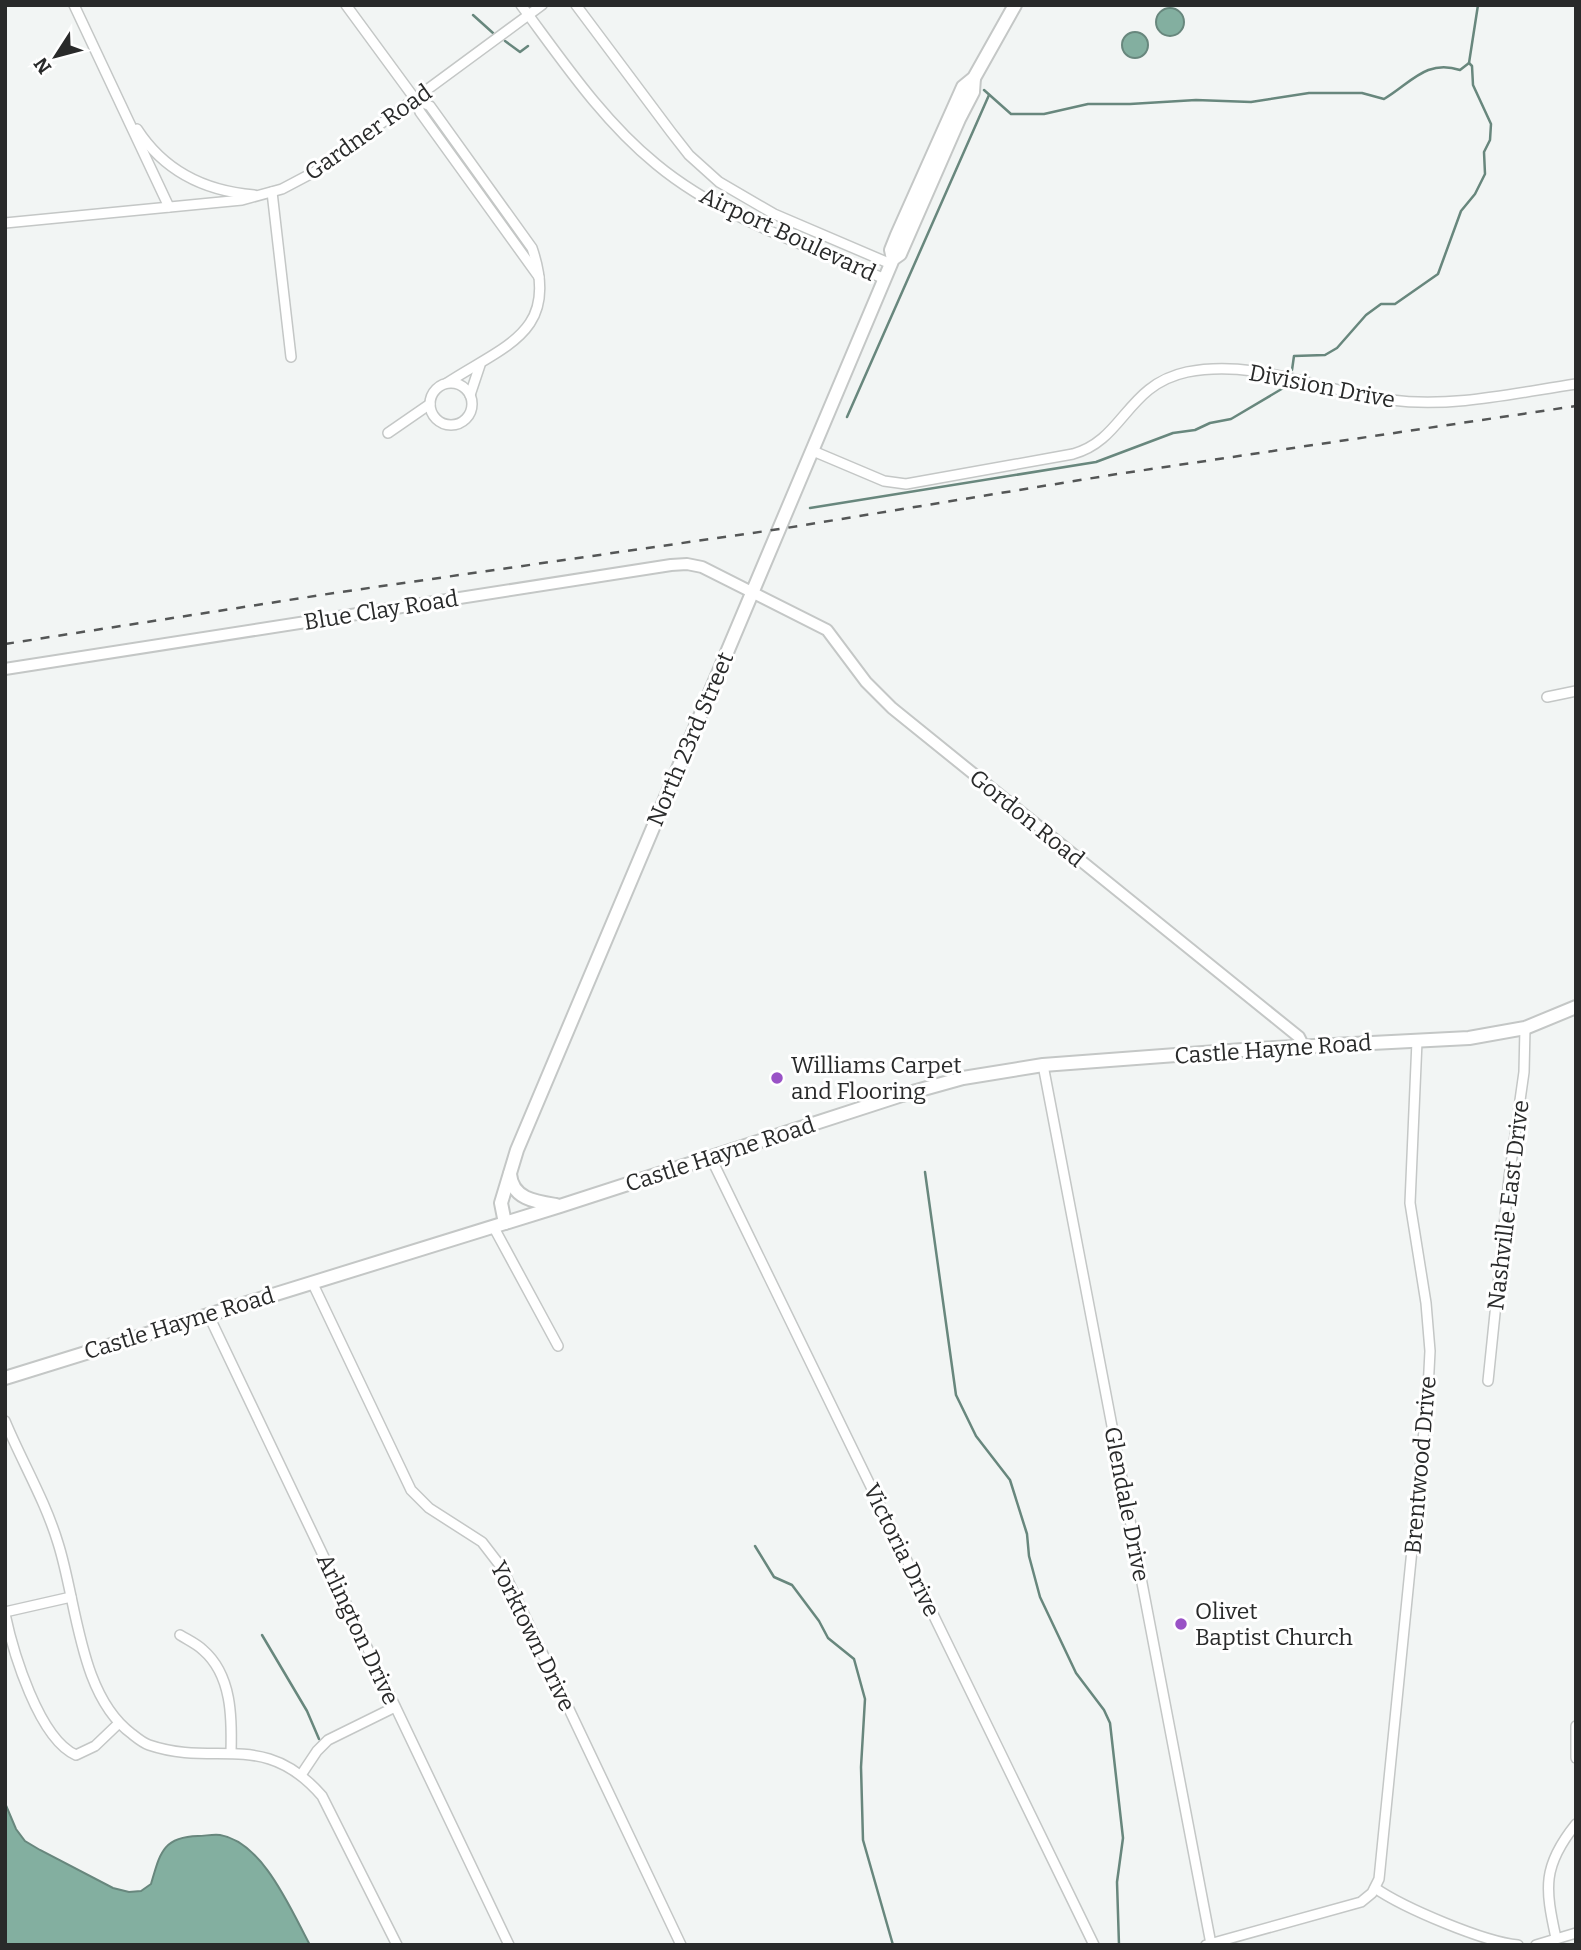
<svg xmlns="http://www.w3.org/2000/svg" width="1581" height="1950" font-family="Bitter,serif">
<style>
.water{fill:#83afa0;stroke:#68877d;stroke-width:2}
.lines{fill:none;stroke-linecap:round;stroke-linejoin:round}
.stream{stroke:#68877d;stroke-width:2.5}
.minor-casing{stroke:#c4c7c6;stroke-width:12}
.tertiary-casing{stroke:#c4c7c6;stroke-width:14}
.secondary-casing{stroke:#c4c7c6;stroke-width:16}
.minor{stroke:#fff;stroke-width:9}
.tertiary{stroke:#fff;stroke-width:10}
.secondary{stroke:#fff;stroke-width:12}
.rail{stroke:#545656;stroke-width:2.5;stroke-dasharray:9 9;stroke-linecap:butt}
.poi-dot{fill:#9952c6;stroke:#fff;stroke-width:2.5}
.labels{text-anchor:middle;stroke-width:6;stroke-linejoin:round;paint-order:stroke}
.street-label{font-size:23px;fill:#292a2a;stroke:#fff}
.poi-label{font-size:23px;fill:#292a2a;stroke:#fff;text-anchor:start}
</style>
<rect width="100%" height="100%" fill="#f2f5f4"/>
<g class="water">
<circle cx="1170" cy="22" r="14"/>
<circle cx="1135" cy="45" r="13"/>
<path d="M5 1803 16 1829 25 1841 40 1850 113 1888 129 1892 141 1891 151 1884C160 1854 162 1837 198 1836 205 1836 213 1834 220 1835 263 1842 291 1910 310 1945H5Z"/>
</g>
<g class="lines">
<g class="stream">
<polyline points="473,15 493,33"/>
<polyline points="505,41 520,52 528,46"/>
<path d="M984 90 1011 114H1044L1088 104H1130L1196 100 1251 102 1309 93H1362L1384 99C1411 83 1426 59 1460 70L1469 63"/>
<polyline points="1292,370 1294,356 1325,355 1337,348 1366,315 1381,304 1395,304 1438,274 1461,211 1475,194 1485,174 1484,152 1490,140 1491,124 1473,85 1472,66 1469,63 1478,5"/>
<polyline points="847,417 989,95"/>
<polyline points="810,508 1096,462 1173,433 1195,430 1210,423 1231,419 1290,384"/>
<polyline points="925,1172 956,1395 976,1436 1010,1480 1027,1534 1029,1556 1040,1597 1076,1673 1104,1710 1110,1723 1123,1838 1117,1882 1119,1945"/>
<polyline points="755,1546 774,1577 792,1585 819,1621 828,1638 854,1659 865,1699 861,1767 863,1840 893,1945"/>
<polyline points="262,1635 307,1711 319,1739"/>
</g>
<g class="minor-casing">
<g id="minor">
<polyline points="74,5 169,207"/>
<polyline points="346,5 415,99 420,112 539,277"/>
<path d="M521 5C562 60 602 120 656 164 721 218 808 246 885 279"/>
<polyline points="576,5 671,132 689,155 719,182 774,214 891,264"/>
<path d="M415 99 430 106 532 248C561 332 505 345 447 383"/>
<path d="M137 129C164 171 205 191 254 195"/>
<polyline points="272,192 291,357"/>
<polyline points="5,223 242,200 282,189 318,170 542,5"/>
<circle cx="451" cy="404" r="21"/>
<polyline points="470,395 480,365"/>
<polyline points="388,433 430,404"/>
<path d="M813 451 884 481 906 484 1073 454C1124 440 1126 385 1187 372 1257 358 1322 392 1391 400 1452 408 1515 393 1576 384"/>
<polyline points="1547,697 1576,691"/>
<polyline points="1043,1065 1211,1944"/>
<polyline points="710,1156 1094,1945"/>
<polyline points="493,1226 558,1346"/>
<polyline points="312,1282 411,1490 429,1508 482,1542 502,1568 681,1945"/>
<polyline points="208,1314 509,1945"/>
<polyline points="1488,1381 1509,1178 1524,1072 1525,1028"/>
<path d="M5 1421C22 1462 45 1500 58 1543 77 1602 79 1695 132 1734 137 1738 143 1743 149 1745 217 1768 264 1729 322 1796L397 1945"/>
<polyline points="5,1612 71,1597"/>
<path d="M5 1614C13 1652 39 1739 76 1755L95 1746 118 1724"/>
<path d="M180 1635C188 1640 197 1644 203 1650 232 1675 232 1718 231 1752"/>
<polyline points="1576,1726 1576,1758"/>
<polyline points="301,1775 317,1751 328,1740 395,1707"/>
<path d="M1375 1888C1404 1908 1484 1942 1518 1945"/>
<path d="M1556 1938C1545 1888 1542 1866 1576 1824"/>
<polyline points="1206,1945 1361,1902 1372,1893 1379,1879 1428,1390 1430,1351 1426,1303 1410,1203 1417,1041"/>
<polyline points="1536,1945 1576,1933"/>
</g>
</g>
<g class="tertiary-casing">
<polyline id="tertiary" points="5,669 671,565 687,564 702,567 827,630 866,682 892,708 1299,1037 1304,1047"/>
</g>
<g class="secondary-casing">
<g id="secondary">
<polyline points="893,259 891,250 897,235 963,87 974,78 1015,5"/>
<path d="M510 1174C512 1199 536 1202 556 1205"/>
<polyline points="505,1223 501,1203 517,1150 893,259 900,254 959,119 973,92 974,78"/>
<polyline points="5,1378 560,1206 902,1095 963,1078 1043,1065 1256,1049 1469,1038 1525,1028 1576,1007"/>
</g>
</g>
<use href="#minor" class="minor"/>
<use href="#tertiary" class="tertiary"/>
<use href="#secondary" class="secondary"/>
<polyline class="rail" points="5,644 334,593 780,529 1111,475 1576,406"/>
</g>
<g class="poi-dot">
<circle cx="777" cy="1078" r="7"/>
<circle cx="1181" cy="1624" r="7"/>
</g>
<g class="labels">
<g class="street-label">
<text transform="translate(368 132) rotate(-35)" y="8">Gardner Road</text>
<text transform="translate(788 234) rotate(25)" y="8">Airport Boulevard</text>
<text transform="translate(1322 386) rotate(11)" y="8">Division Drive</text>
<text transform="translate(381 610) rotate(-9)" y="8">Blue Clay Road</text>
<text transform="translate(690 739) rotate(-67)" y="8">North 23rd Street</text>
<text transform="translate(1027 818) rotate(39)" y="8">Gordon Road</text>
<text transform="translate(1273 1049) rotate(-4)" y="8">Castle Hayne Road</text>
<text transform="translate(720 1154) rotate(-18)" y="8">Castle Hayne Road</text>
<text transform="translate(1508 1205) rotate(-83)" y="8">Nashville East Drive</text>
<text transform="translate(179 1323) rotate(-17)" y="8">Castle Hayne Road</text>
<text transform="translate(1420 1465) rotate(-85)" y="8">Brentwood Drive</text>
<text transform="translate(1127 1504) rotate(79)" y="8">Glendale Drive</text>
<text transform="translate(902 1550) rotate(64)" y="8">Victoria Drive</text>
<text transform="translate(358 1629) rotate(65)" y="8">Arlington Drive</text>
<text transform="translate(533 1636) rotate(64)" y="8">Yorktown Drive</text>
</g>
<g class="poi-label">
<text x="791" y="1073">Williams Carpet<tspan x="791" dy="26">and Flooring</tspan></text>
<text x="1195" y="1619">Olivet<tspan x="1195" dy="26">Baptist Church</tspan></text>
</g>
</g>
<rect width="1581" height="1950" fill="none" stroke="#292a2a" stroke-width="14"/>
<g transform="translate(56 56) rotate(234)" stroke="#ffffff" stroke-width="5" paint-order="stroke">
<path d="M0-5L12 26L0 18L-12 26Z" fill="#292a2a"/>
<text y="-10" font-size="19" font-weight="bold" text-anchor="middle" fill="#292a2a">N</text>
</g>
</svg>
